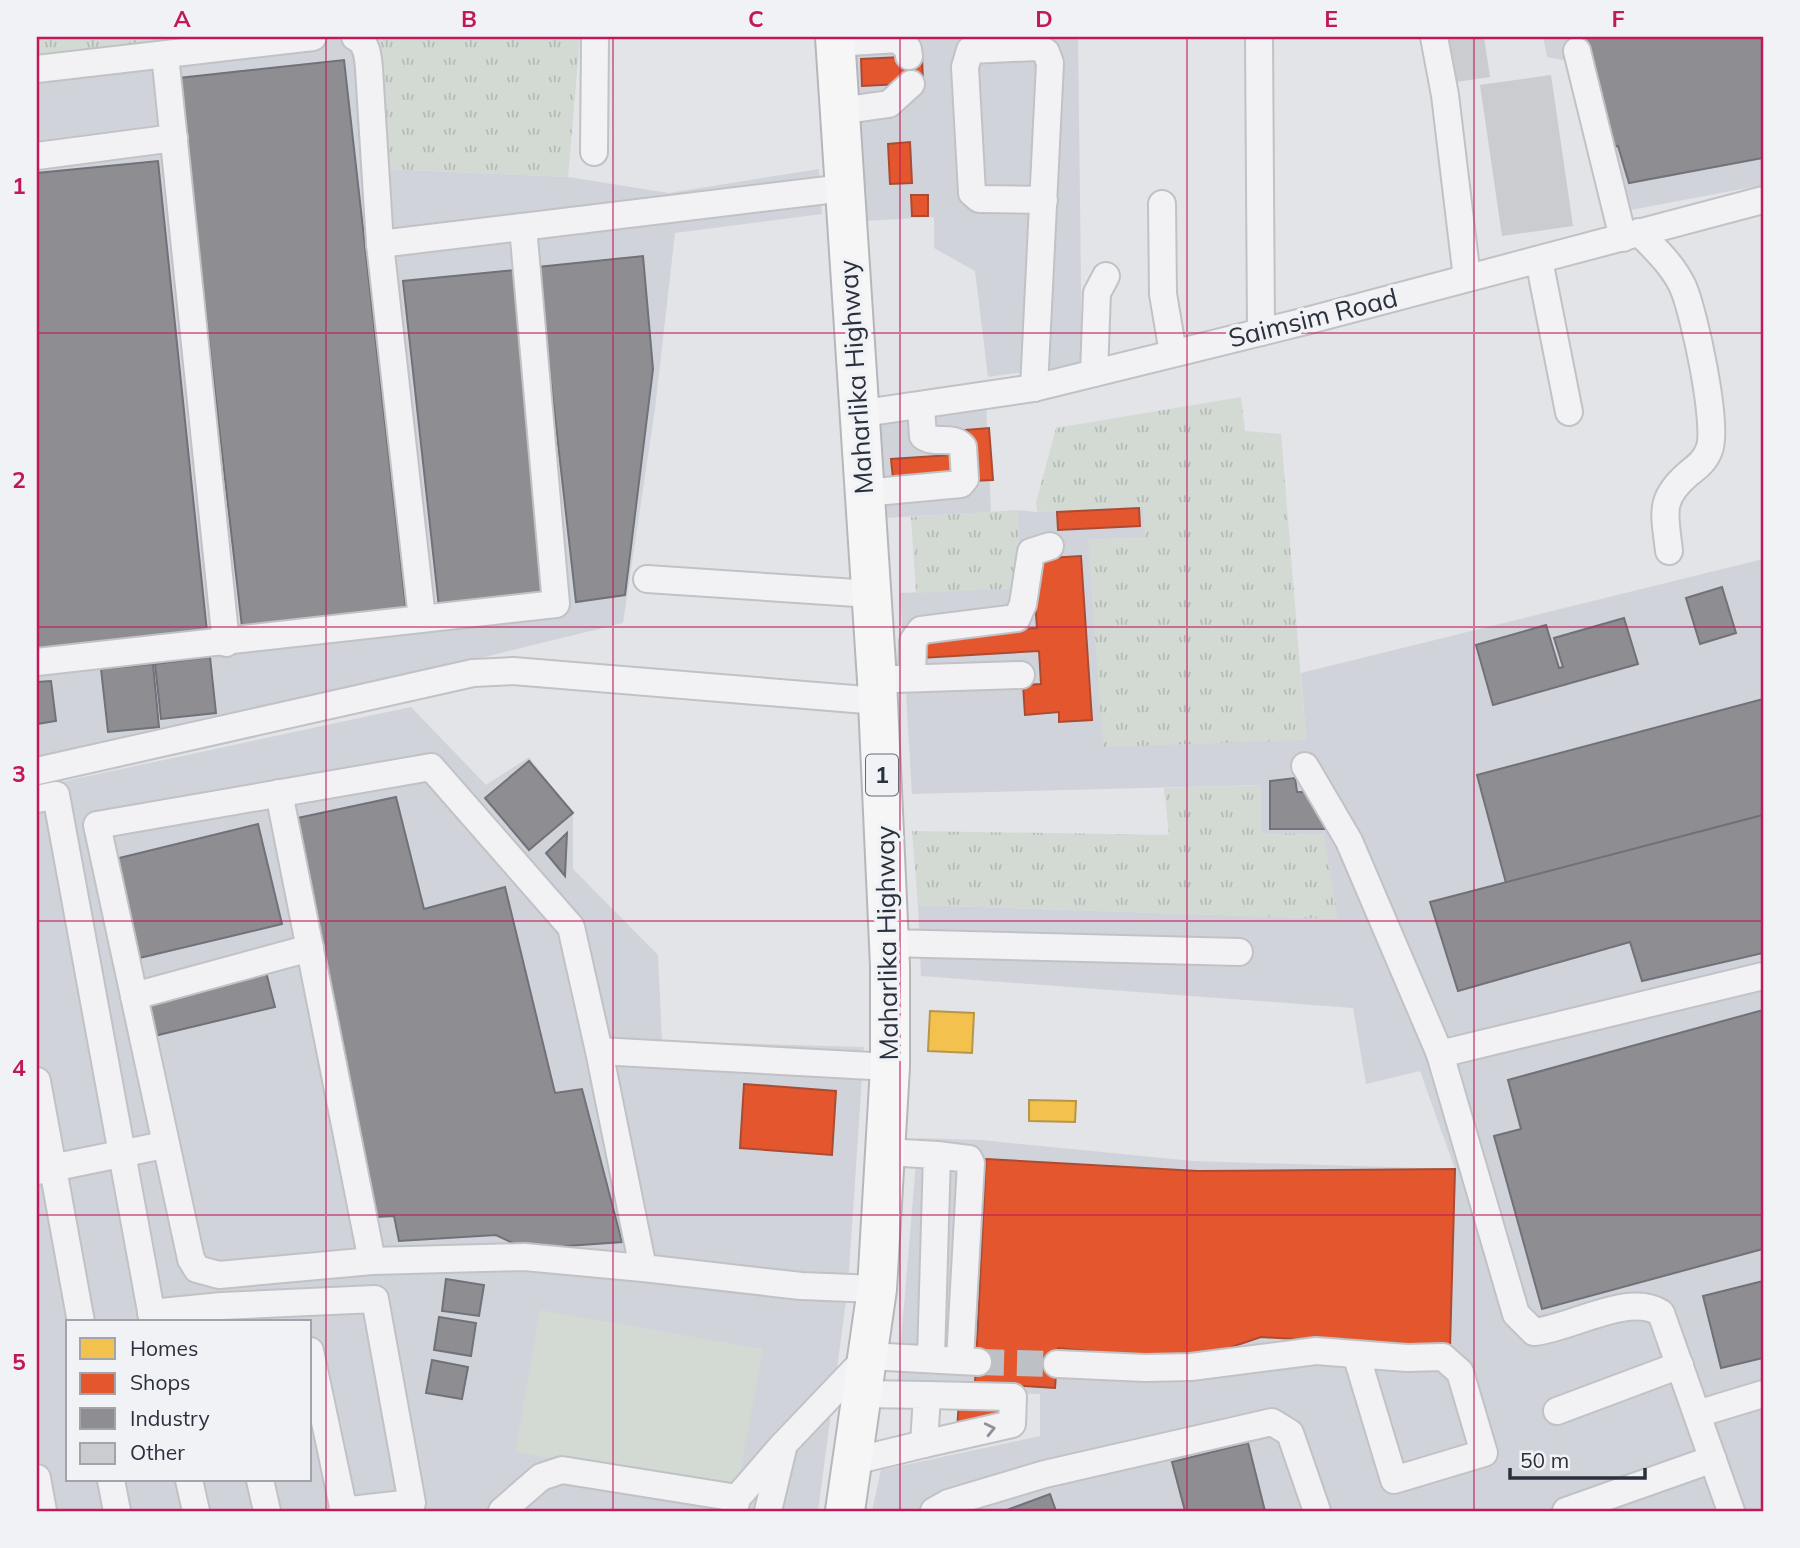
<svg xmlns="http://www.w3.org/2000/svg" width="1800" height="1548" font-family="Mulish,sans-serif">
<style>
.built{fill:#d1d3da;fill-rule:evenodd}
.grass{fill:url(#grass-tufts)}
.park{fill:#d2dad3}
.homes{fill:#f2c14e;stroke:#b69649;stroke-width:2}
.shops{fill:#e4572e;stroke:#ac4b33;stroke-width:2}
.industry{fill:#8d8d92;stroke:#707179;stroke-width:2}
.building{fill:#cbcccf}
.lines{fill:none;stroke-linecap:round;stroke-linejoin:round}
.minor-tunnel{stroke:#bdc0c5;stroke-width:26;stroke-dasharray:26 13;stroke-linecap:butt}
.minor-casing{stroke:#c1c2c5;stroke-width:30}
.highway-casing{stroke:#b5b7bb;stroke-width:42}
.minor{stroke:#f2f2f4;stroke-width:26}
.highway{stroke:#f6f6f6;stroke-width:38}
.oneway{stroke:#8e9199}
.grid{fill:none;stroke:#c2185b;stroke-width:2;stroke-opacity:0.55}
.labels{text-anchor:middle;stroke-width:7;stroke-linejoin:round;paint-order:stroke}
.shield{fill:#f1f2f6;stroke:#666a75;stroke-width:2}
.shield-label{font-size:24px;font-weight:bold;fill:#2b303e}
.street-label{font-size:26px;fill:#2b303e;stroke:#f1f2f6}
.neatline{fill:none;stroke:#c2185b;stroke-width:2.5}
.grid-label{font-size:23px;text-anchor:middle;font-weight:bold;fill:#c2185b}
</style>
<defs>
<pattern id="grass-tufts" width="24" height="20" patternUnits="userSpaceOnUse" patternTransform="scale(1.75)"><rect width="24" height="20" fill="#d2dad3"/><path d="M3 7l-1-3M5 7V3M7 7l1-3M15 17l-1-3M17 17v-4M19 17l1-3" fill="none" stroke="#b4bbb6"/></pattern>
</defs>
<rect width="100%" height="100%" fill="#e2e4e7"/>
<g class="built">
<polygon points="219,37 379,37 389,169 568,177 669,193 819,169 822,214 675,233 655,409 623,623 247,715 37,760 37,56"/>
<polygon points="853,37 1078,37 1082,364 988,377 975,271 934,248 934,217 864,221"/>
<polygon points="1543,37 1763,37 1763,185 1604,215 1578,63 1547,57"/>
<polygon points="986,403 991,512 884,518 877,422"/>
<polygon points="1143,506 1146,537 1088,540 1306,740 1301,673 1763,559 1763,1511 872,1511 881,1470 1040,1436 1040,1394 897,1389 918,1138 981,1140 1193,1161 1455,1169 1420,1071 1366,1084 1353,1008 921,976 918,905 1338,919 1261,833 1262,785 912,794 900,593 1022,588 1017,510 1037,512"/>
<path d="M411 707 486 785 529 757 573 813V869L658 955 662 1041 864 1047 848 1286 818 1511H37V787ZM68 1322H310V1480H68Z"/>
</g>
<g class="grass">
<polygon points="37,37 220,37 37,56"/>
<polygon points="379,37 580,37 568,177 389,169"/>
<polygon points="1241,397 1245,431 1281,434 1306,740 1103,747 1088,540 1145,537 1143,506 1037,512 1036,503 1056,428"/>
<polygon points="1017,510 1022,588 916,593 911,517"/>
<polygon points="1262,785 1262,833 1324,834 1338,919 918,905 912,831 1169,835 1164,788"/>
</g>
<polygon class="park" points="540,1310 763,1349 737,1491 515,1452"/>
<g class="homes">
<polygon points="930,1011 974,1013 972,1053 928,1051"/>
<polygon points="1029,1100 1076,1101 1075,1122 1029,1121"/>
</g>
<g class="shops">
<polygon points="922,56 923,83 862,86 861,59"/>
<polygon points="910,142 912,183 890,184 888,144"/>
<polygon points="911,195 928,195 928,216 912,216"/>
<polygon points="989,428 993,480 970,481 966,430"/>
<polygon points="951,455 952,475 893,479 891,459"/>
<polygon points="1139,508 1140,526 1058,530 1057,512"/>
<polygon points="1081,556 1092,720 1059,722 1059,712 1025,715 1023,685 1041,684 1039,651 921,658 919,635 1037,628 1032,559"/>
<polygon points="744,1084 836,1091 832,1155 740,1148"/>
<polygon points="986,1159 1198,1171 1455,1169 1450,1348 1261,1337 1190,1361 1058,1348 1055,1388 975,1383"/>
<polygon points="959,1400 1000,1401 1001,1422 957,1430"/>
</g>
<g class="industry">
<polygon points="1581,37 1763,37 1763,158 1629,183 1618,146 1604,149"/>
<polygon points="344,60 406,609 242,627 179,78"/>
<polygon points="158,161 207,632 37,649 37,173"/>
<polygon points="643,256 653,369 625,595 576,602 538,267"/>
<polygon points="515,270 546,595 439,607 403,281"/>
<polygon points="1722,587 1736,633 1700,644 1686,598"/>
<polygon points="1624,618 1638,664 1493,705 1476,645 1546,625 1559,668 1563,667 1554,638"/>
<polygon points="210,657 216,713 161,719 155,664"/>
<polygon points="153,664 159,727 108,732 101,669"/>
<polygon points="51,681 56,721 37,724 37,682"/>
<polygon points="1763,699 1763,815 1506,883 1477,775"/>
<polygon points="529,761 573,813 529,850 485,798"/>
<polygon points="1295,778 1297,792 1306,792 1333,829 1270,829 1270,781"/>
<polygon points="396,797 424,909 505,887 555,1093 582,1089 622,1242 525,1249 496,1235 399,1241 394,1216 357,1218 274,823"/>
<polygon points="1763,815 1763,953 1642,981 1630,942 1458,991 1430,902"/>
<polygon points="258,824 282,924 131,960 107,861"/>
<polygon points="567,833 565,876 546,853"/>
<polygon points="266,972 275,1007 150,1037 141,1000"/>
<polygon points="1763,1010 1763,1249 1542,1309 1494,1136 1521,1129 1508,1080"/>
<polygon points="446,1279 484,1285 479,1316 442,1311"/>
<polygon points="1763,1281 1763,1358 1721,1368 1703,1296"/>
<polygon points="439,1317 476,1323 471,1356 434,1350"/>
<polygon points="432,1360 468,1367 462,1399 426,1393"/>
<polygon points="1248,1443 1265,1511 1185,1511 1172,1462"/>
<polygon points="1050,1494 1056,1511 1004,1511"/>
</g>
<g class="building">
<polygon points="1442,37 1484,37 1490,77 1449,83"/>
<polygon points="1551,75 1573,226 1502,236 1480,85"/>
</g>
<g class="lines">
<polyline class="minor-tunnel" points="978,1362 1057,1364"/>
<g class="minor-casing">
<g id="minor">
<path d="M355 37C367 42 368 56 369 69L380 244 422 618"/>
<polyline points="1259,37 1261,332"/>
<polyline points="1434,37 1445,95 1467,278"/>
<polyline points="835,43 898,39 908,49 909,56"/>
<polyline points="1577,51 1623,238"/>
<polyline points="165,55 226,643"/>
<polyline points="37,69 313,37"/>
<polyline points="839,111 889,104 911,84"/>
<polyline points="594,152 595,37"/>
<polyline points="37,156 174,138"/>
<polyline points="1162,204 1163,294 1173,353"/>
<path d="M1639 232C1655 249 1673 265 1683 287 1694 312 1719 427 1709 450 1705 461 1697 467 1688 474 1658 500 1665 514 1669 551"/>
<polyline points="380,244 844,188"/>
<polyline points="1539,260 1569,412"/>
<polyline points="1094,373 1097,293 1106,276"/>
<polyline points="1034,388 1050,63 1046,52 1037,47 970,50 965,67 972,193 979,199 1044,200"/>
<polyline points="857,414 1034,388 1310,320 1763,200"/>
<path d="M864 493 961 484 965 479 963 447C953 434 935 445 923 436L921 407"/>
<polyline points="647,579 871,594"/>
<polyline points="37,662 556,604 523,227"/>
<polyline points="912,678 913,641 921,630 1017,618 1023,604 1031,552 1050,546"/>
<polyline points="896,679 1021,675"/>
<path d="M1305 766 1349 841 1440 1054 1516 1314 1534 1332C1572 1328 1629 1292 1661 1313L1731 1511"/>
<polyline points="37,771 473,673 513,671 878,701"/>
<polyline points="279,793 372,1261"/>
<polyline points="37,799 56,795 153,1322"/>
<polyline points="889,943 1239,952"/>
<polyline points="134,996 310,948"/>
<polyline points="599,1051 643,1268 801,1286 877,1289"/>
<polyline points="1440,1054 1763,976"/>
<polyline points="37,1081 81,1322"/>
<polyline points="886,1152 937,1155 931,1358"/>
<polyline points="937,1155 969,1159 971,1163 960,1360"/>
<polyline points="37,1171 164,1145"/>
<polyline points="643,1268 524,1257 372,1261 219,1275 197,1269 191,1259 97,825 431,767 571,927 599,1051 890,1067"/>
<polyline points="151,1313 222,1306 375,1299 412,1503 342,1511"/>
<polyline points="310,1351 344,1511"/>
<polyline points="1057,1364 1145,1368 1191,1367 1316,1351 1407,1358 1443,1357 1460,1372 1484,1453 1394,1480 1356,1354"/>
<polyline points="1557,1411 1680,1365"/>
<polyline points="1697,1414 1763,1394"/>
<polyline points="924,1444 1012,1424 1013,1397 927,1395"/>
<polyline points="854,1461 924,1444 927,1395 863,1394"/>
<polyline points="37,1478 43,1511"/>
<polyline points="111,1480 117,1511"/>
<polyline points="189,1480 196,1511"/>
<polyline points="260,1480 267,1511"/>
<polyline points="502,1511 541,1477 562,1470 737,1498"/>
<polyline points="734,1511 737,1498 782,1446"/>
<polyline points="768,1511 784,1444 868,1356 978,1362"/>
<polyline points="934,1511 948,1503 1045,1474 1272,1422 1290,1433 1317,1511"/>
<polyline points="1566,1511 1713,1459"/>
</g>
</g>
<g class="highway-casing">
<polyline id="highway" points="835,37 877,680 890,966 890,1067 877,1289 845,1511"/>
</g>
<use href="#minor" class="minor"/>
<use href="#highway" class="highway"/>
</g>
<defs><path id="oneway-chevron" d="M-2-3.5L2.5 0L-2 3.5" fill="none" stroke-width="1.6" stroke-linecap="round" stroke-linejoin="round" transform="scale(1.75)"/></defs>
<use class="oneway" href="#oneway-chevron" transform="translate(990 1429) rotate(-13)"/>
<path class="grid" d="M326 37V1511M613 37V1511M900 37V1511M1187 37V1511M1474 37V1511M37 333H1763M37 627H1763M37 921H1763M37 1215H1763"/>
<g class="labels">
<rect class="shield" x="866" y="754.5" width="32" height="41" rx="5"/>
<g class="shield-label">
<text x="882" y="783">1</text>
</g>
<g class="street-label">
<text transform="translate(1313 318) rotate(-14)" y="9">Saimsim Road</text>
<text transform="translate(856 377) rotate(-94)" y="9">Maharlika Highway</text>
<text transform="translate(887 943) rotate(-91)" y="9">Maharlika Highway</text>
</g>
</g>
<rect width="1800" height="1548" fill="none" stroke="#f1f2f6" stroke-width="77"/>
<rect x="66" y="1320" width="245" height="161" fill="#f1f2f6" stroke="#a2a4ac" stroke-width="2"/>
<rect x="80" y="1338" width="35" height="21" fill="#f2c14e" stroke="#a2a4ac" stroke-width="2"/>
<text x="130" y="1356" font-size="21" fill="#2b303e">Homes</text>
<rect x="80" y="1373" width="35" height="21" fill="#e4572e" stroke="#a2a4ac" stroke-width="2"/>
<text x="130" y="1390" font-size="21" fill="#2b303e">Shops</text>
<rect x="80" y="1408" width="35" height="21" fill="#8d8d92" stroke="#a2a4ac" stroke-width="2"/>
<text x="130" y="1426" font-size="21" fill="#2b303e">Industry</text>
<rect x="80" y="1443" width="35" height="21" fill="#cbcccf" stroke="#a2a4ac" stroke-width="2"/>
<text x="130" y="1460" font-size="21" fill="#2b303e">Other</text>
<path d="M1510 1468v10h135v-10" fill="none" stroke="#2b303e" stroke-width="3.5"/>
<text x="1520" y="1468" font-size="21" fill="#2b303e" stroke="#f1f2f6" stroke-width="5" paint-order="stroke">50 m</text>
<rect x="38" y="38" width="1724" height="1472" class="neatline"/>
<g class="grid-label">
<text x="182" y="27">A</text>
<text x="469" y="27">B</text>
<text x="756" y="27">C</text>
<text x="1044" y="27">D</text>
<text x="1331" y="27">E</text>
<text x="1618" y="27">F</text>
<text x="19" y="194">1</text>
<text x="19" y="488">2</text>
<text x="19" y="782">3</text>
<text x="19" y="1076">4</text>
<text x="19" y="1370">5</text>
</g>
</svg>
